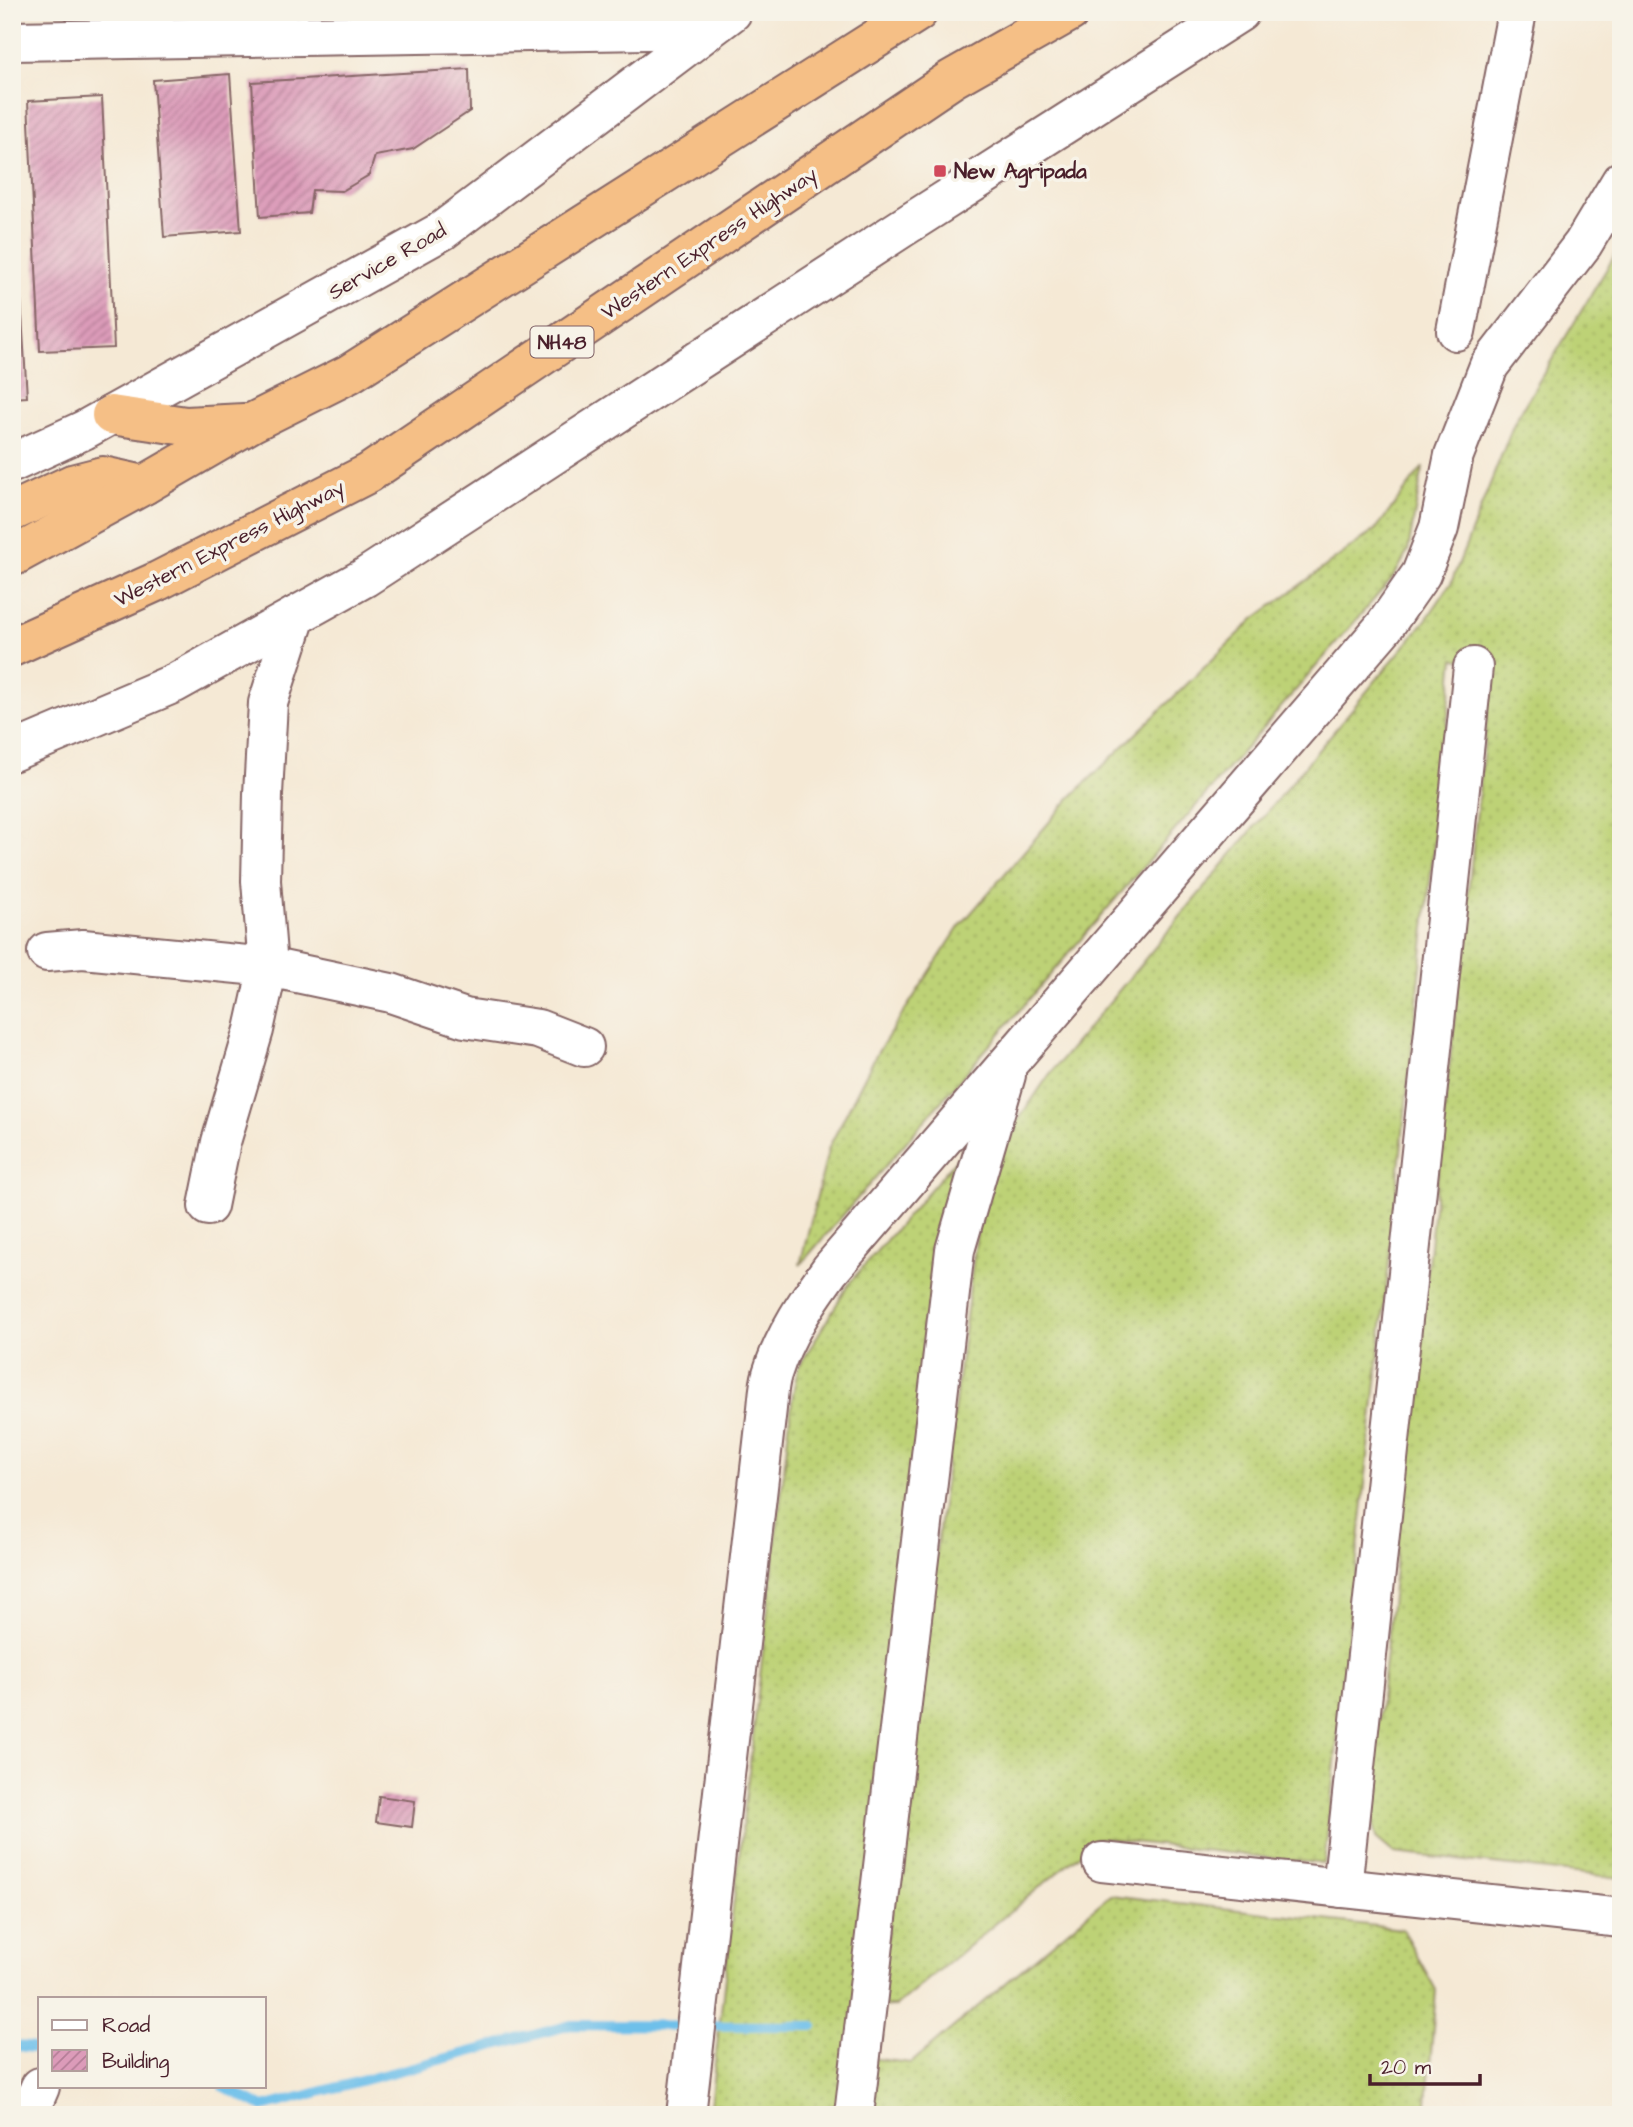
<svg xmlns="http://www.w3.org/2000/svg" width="1633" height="2127" font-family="'Architects Daughter',sans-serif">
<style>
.grass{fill:url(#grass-dots);stroke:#847850;stroke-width:2}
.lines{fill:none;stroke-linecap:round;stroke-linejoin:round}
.stream{stroke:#6ec0ea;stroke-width:10}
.building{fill:url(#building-hatch)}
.minor-casing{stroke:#866666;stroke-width:42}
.highway-casing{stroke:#866666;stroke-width:42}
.minor{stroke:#fff;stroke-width:38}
.highway{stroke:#f5bf86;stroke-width:38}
.poi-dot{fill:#d1495b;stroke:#f7f3e8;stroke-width:2.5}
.labels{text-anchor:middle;stroke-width:7;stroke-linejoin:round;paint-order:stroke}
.shield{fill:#f7f3e8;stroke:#7e5f64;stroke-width:2}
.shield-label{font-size:19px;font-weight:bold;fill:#4a1f2b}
.poi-label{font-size:21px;font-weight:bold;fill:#4a1f2b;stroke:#f7f3e8;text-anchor:start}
.street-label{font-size:21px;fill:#4a1f2b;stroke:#f7f3e8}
</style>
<defs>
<pattern id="grass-dots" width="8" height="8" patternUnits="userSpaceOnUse" patternTransform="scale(1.75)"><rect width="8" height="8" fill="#bdd276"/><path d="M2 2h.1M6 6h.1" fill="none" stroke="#a4b466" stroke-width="1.8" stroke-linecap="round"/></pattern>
<pattern id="building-hatch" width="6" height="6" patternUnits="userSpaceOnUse" patternTransform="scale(1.75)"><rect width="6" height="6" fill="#dc9bb9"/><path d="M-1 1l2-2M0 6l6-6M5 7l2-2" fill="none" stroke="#b47e97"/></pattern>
</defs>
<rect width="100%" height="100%" fill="#f7f3e8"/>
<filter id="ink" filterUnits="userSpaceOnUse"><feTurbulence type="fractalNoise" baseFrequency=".0143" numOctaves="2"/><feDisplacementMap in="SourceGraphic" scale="14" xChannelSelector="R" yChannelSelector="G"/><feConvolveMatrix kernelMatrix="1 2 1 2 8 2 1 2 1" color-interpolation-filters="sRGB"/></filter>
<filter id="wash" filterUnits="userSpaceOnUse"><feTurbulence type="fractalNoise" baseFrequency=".00686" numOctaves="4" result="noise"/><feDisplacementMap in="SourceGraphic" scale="28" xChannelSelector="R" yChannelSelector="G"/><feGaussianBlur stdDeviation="1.57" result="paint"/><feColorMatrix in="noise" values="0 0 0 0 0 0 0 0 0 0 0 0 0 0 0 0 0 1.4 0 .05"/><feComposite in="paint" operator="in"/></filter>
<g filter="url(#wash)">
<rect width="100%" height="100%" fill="#f5e9d5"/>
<g class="grass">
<polygon points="1621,245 1621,1878 1394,1853 1376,1838 1369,1809 1493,663 1454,659 1324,1864 1099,1838 896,2006 878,2007 980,1208 1008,1135 1049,1075 1426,620 1451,583 1515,421"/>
<polygon points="1423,467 1408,551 1395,575 800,1265 829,1147 876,1055 959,927 1070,798 1254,619 1376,529"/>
<polygon points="979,1133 842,2115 709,2115 793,1393 798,1368 850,1282"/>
<polygon points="1110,1895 1402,1929 1436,1990 1426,2115 862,2115 869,2058 911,2063"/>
</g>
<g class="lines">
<g class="stream">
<polyline points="12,2045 40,2049"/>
<polyline points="224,2087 263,2107 571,2025 813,2026"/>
</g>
</g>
<g id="blocks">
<g class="building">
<polygon points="469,69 470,111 413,149 375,156 369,175 342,191 312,190 309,213 260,217 252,82"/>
<polygon points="230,74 241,231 164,237 153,80"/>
<polygon points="102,97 114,348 40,351 28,101"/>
<polygon points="12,185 14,185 27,397 12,398"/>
<polygon points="379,1796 415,1801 412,1827 376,1822"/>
</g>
</g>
</g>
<g filter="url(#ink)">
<use href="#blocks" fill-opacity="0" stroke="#866666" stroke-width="2"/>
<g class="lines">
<g class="minor-casing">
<g id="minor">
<polyline points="12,41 708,29"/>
<polyline points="1456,331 1517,12"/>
<polyline points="12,463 84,430 442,231 732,12"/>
<polyline points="12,752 175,683 364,578 902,228 1240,12"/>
<polyline points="47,952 83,949 268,967 391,993 465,1018 538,1029 584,1047"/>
<polyline points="208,1206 221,1142 254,1030 268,967 261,881 263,794 268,703 296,616"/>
<polyline points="1102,1862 1621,1918"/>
<polyline points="1342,1888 1473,667"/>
<polyline points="28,2115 40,2087"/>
<path d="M686 2115 766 1417C768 1403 768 1387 772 1374 784 1335 807 1302 830 1270L1384 627 1421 574 1439 528 1454 455 1489 366 1583 244 1621 181"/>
<polyline points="854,2115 955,1250 1006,1075"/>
</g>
</g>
<g class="highway-casing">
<g id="highway">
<polyline points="111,415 186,426 244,423"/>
<polyline points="12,512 72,484 103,476 144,485"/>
<polyline points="12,557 144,485 251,423 349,374 918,12"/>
<polyline points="12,647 158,581 369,473 952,79 1070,12"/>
</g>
</g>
<use href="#minor" class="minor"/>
<use href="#highway" class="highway"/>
</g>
</g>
<rect class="poi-dot" x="933" y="164" width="14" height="14" rx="3.5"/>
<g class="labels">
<rect class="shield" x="530.5" y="326.5" width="63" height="31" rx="5"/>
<g class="shield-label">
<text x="562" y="349">NH48</text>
</g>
<g class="poi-label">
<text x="954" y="178">New Agripada</text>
</g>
<g class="street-label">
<text transform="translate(709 243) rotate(-34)" y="7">Western Express Highway</text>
<text transform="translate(387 261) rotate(-30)" y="7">Service Road</text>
<text transform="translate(229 543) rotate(-27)" y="7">Western Express Highway</text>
</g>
</g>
<rect width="1633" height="2127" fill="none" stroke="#f7f3e8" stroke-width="42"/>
<rect x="38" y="1997" width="228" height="91" fill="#f7f3e8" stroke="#b29e9c" stroke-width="2"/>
<rect x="52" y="2020" width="35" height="10" fill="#ffffff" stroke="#b29e9c" stroke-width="2"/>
<text x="102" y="2032" font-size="21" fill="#4a1f2b">Road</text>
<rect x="52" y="2050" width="35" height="21" fill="url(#building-hatch)" stroke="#b29e9c" stroke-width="2"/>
<text x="102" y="2068" font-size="21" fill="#4a1f2b">Building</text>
<path d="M1370 2074v10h110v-10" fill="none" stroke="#4a1f2b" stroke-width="3.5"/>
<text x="1381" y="2074" font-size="21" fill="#4a1f2b" stroke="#f7f3e8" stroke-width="5" paint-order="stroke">20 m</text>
</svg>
